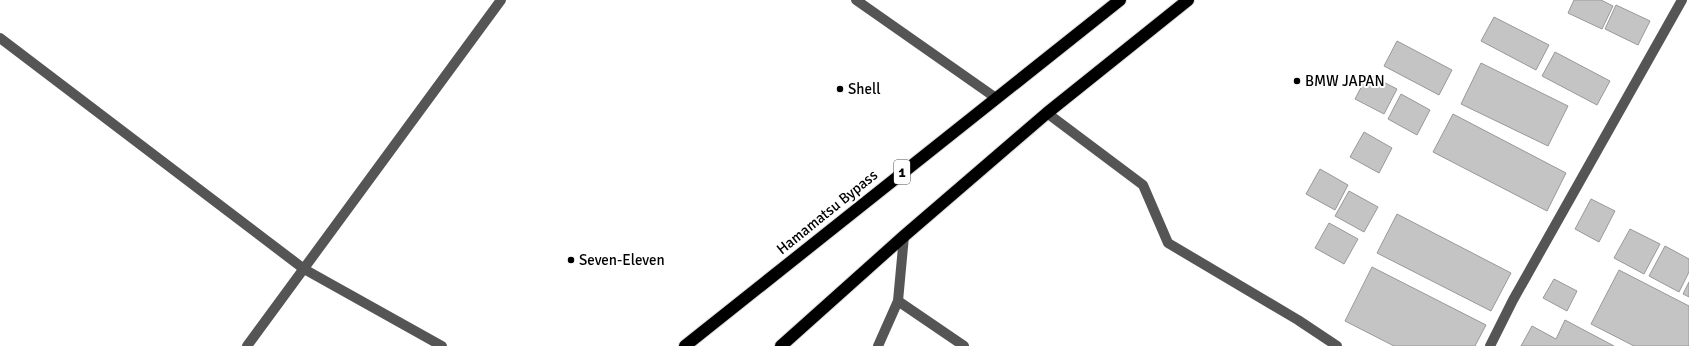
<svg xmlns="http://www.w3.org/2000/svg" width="1689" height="346" font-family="Signika,sans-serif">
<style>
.building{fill:#c4c4c4;stroke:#999}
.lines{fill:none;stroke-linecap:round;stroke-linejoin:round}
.highway-casing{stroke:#dbdbdb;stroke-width:14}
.minor{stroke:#555;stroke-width:10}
.highway{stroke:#000;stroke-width:12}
.poi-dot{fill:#000;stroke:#fff;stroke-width:1.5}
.labels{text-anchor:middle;stroke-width:4;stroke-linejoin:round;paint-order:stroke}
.shield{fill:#fff;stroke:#4c4c4c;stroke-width:1}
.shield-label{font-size:14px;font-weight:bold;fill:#000}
.poi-label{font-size:15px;fill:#000;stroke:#fff;text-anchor:start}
.street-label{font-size:15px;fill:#000;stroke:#fff}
</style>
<rect width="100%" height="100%" fill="#fff"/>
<g class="building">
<polygon points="1574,0 1601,0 1613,6 1602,29 1568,13"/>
<polygon points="1616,5 1650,21 1638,45 1605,29"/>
<polygon points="1494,17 1549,45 1536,70 1481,41"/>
<polygon points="1397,41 1452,70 1439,95 1384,66"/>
<polygon points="1555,52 1610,81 1597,105 1542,76"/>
<polygon points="1481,63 1568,106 1548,146 1461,104"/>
<polygon points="1368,74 1397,89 1384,114 1355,99"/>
<polygon points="1401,94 1430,110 1417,135 1388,119"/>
<polygon points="1453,114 1566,173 1547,211 1433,152"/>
<polygon points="1364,132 1392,148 1379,173 1350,157"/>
<polygon points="1320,169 1348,185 1335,210 1306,194"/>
<polygon points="1349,191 1378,207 1364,232 1335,216"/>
<polygon points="1591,199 1615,211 1599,242 1575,229"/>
<polygon points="1397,214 1511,273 1491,311 1377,253"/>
<polygon points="1329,223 1358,239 1344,264 1315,248"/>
<polygon points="1630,229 1660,244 1644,274 1614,258"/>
<polygon points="1665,246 1689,259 1689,272 1679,292 1649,276"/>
<polygon points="1372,267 1486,325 1475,346 1394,346 1345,321"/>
<polygon points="1619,270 1689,306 1689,346 1634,346 1591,324"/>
<polygon points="1554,279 1577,291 1567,311 1543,298"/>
<polygon points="1689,282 1689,297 1683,294"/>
<polygon points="1565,320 1614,346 1521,346 1532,326 1556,339"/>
</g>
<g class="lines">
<g class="highway-casing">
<g id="highway">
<polyline points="685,346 1120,0"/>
<polyline points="781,346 904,236 1047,113 1188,0"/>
</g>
</g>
<g class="minor">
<polyline points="856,0 996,98"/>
<polyline points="0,38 304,269 442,346"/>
<polyline points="1047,113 1143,185 1168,243 1298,320 1337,346"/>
<polyline points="898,301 964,346"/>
<polyline points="247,346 501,0"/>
<polyline points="878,346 898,301 904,236"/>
<polyline points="1490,346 1513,300 1682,0"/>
</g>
<use href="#highway" class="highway"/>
</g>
<g class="poi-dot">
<circle cx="1297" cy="81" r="4"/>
<circle cx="840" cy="89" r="4"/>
<circle cx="571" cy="260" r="4"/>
</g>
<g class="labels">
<rect class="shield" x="894" y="160" width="16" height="24" rx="3"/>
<g class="shield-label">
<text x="902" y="177">1</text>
</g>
<g class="poi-label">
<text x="1305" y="86">BMW JAPAN</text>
<text x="848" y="94">Shell</text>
<text x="579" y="265">Seven-Eleven</text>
</g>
<g class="street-label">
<text transform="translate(827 212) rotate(-39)" y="5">Hamamatsu Bypass</text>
</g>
</g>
</svg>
